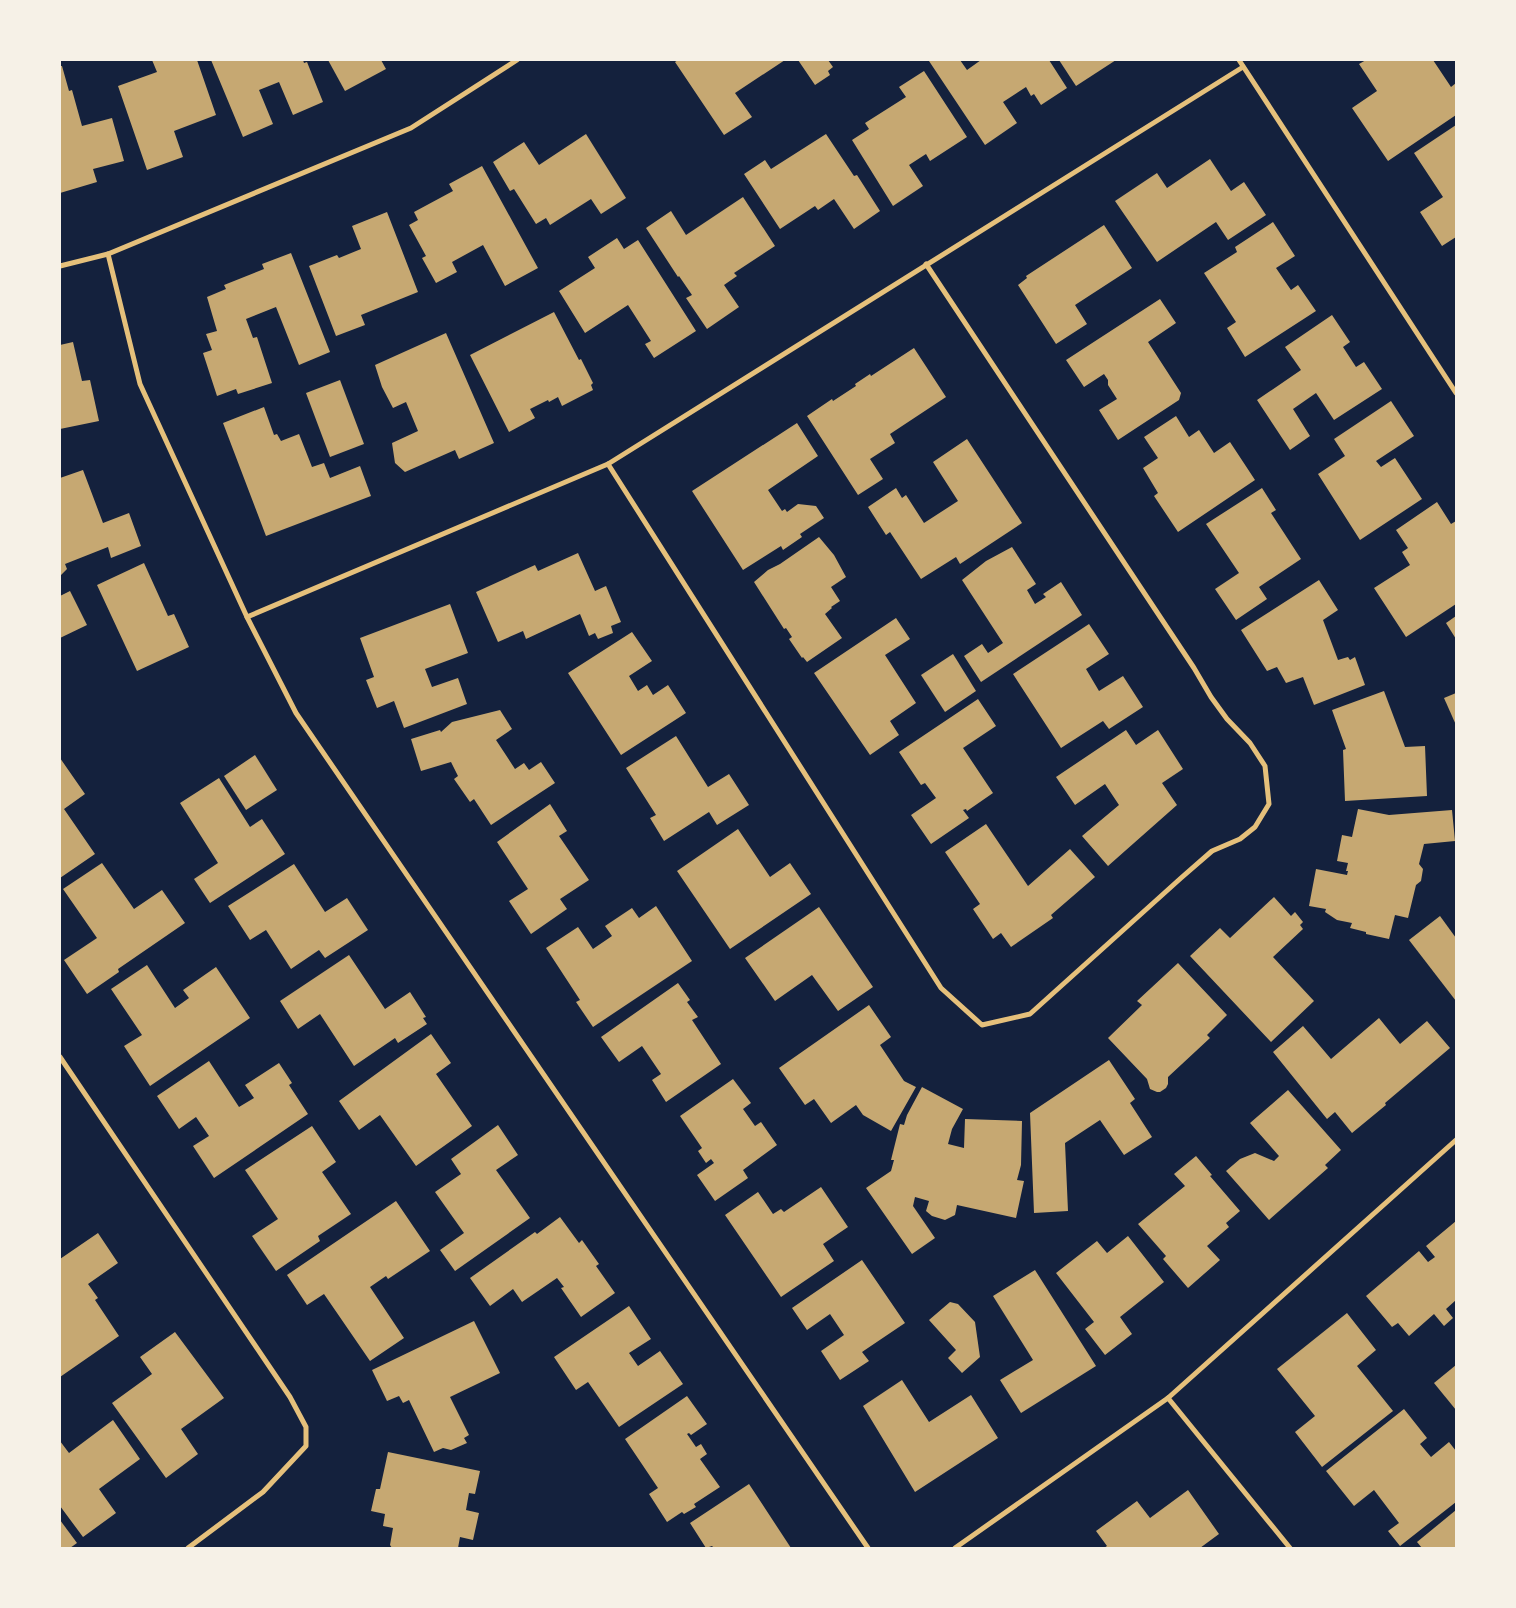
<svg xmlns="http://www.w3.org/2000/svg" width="1516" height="1608" font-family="'Noto Sans',sans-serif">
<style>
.building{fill:#c6a872}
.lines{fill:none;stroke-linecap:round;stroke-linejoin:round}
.minor{stroke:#e5c07b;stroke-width:5}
</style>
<rect width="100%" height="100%" fill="#14213d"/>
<g class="building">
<polygon points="152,60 197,60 216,115 174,131 183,157 147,170 118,86 157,72"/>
<polygon points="211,60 303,60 304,63 307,62 323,102 293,115 279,82 259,90 273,124 243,137"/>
<polygon points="328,60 381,60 386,69 345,91"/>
<polygon points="678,60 785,60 735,93 752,117 724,135 675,62"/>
<polygon points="798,60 828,60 833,67 828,71 830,75 815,85"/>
<polygon points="930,60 960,60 967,70 981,60 1049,60 1067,88 1041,105 1034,94 1031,96 1026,87 1003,102 1017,123 985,145 929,61"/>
<polygon points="1059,60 1116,60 1076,86"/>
<polygon points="1366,60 1433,60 1451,87 1456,83 1456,115 1388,161 1352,108 1377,91 1359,64"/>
<polygon points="60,66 62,66 69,91 72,90 82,126 112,118 124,161 93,169 97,182 60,193"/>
<polygon points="924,71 967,137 930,161 926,154 909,165 923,186 893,206 852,140 869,129 865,123 906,97 899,87"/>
<polygon points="1456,125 1456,237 1442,246 1420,212 1443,197 1414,153"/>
<polygon points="586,134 626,198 601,214 591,199 550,225 546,218 536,224 514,189 510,191 493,162 524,142 539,165"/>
<polygon points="826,134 854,176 857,175 880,211 854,229 834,199 818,210 815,206 780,229 744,174 765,160 771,169"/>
<polygon points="1210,159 1231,191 1244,182 1266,215 1228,240 1216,222 1157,262 1115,201 1157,173 1167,188"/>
<polygon points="482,166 538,268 505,286 483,245 452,262 457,272 436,283 422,258 426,256 409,225 418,220 414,212 453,191 449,184"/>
<polygon points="743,197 775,246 734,273 737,276 724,285 739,307 707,329 686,298 692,295 679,276 678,277 646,228 671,211 686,235"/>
<polygon points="387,212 418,292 361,315 365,325 336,336 309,266 337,255 339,258 361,249 352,226"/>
<polygon points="1273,222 1295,256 1276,268 1291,290 1298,285 1316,311 1245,357 1227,328 1236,322 1204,273 1237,252 1235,247"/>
<polygon points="1104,225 1132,268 1075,305 1087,324 1056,344 1018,285 1027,278 1026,276"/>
<polygon points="617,238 624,249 638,240 696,331 654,358 645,344 651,341 628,305 585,333 559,291 595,268 588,257"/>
<polygon points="291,253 330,352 299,365 276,307 246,319 253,338 257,337 272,383 238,394 236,389 217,396 203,353 212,350 206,334 217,331 207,297 226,289 224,285 264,269 262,264"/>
<polygon points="1160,299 1176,323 1148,342 1181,393 1179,400 1118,440 1099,410 1117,399 1108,385 1108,380 1104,374 1084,387 1066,360"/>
<polygon points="554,312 579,360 581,359 593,383 591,385 593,390 562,406 558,397 549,402 548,400 530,409 535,418 509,432 470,355"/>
<polygon points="1332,315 1350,342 1343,347 1356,367 1364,362 1382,389 1334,420 1316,393 1293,409 1310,436 1290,450 1257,400 1301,370 1285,347"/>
<polygon points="446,333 494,443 459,459 455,450 405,472 395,463 392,443 418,431 406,402 393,408 382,387 375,365"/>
<polygon points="73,342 82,381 90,380 99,421 60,429 60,345"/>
<polygon points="914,348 946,397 890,434 895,443 870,459 883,479 858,495 807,416 832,399 833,401 856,386 855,384 870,374 871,376"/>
<polygon points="340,380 364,444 330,457 306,393"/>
<polygon points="1391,401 1414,436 1376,461 1381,467 1395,458 1422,499 1360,540 1318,474 1345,456 1334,439"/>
<polygon points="264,407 274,435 277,434 281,441 299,434 312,467 324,463 330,478 360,466 371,496 266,536 223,423"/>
<polygon points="1176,416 1189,437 1199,430 1214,453 1230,442 1255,480 1178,532 1154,496 1158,493 1143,468 1158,458 1144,437"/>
<polygon points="797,423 818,456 768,490 782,511 785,509 787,512 798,504 816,506 824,518 800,534 802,537 783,550 781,546 743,570 692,491"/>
<polygon points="967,439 1022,523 960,564 956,557 921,579 890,532 886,535 868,507 896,488 902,498 906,495 924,523 958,501 933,462"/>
<polygon points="83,470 103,523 129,513 141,546 111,558 108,547 65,564 67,569 60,576 60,478"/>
<polygon points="1262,488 1276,510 1271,513 1301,559 1259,587 1267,599 1236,620 1215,589 1239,573 1206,524"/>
<polygon points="1437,502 1451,524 1456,521 1456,604 1406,637 1374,588 1410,565 1402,552 1408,548 1396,530"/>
<polygon points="819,537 834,555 846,577 831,587 840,601 831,607 832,608 825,614 842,638 807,662 803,657 802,658 789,639 792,637 786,628 784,629 754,582 768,570 780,564"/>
<polygon points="1012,547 1036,584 1027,590 1035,604 1046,597 1043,594 1061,582 1082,615 981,682 964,656 982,644 988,653 1003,643 962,580 986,561"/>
<polygon points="578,553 595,591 606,586 621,622 611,626 613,633 598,639 595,633 589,636 580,614 526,639 523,631 498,642 476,592 535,565 538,571"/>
<polygon points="144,563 168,616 174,614 189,647 137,671 97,585"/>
<polygon points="1319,580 1338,610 1323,620 1338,660 1348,657 1350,660 1355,657 1365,685 1314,705 1303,677 1286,683 1277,667 1267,671 1241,630"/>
<polygon points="70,591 87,625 60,638 60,596"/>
<polygon points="450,604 468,653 425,669 432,687 458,678 467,704 404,728 394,701 377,708 366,680 374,677 360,638"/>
<polygon points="1456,616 1456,639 1446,623"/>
<polygon points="896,618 910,639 885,655 916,703 890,721 899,735 870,755 814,673"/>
<polygon points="1089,624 1109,654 1086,669 1099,691 1123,676 1143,707 1109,729 1103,721 1061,748 1013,674"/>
<polygon points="632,632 652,661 629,676 638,691 647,685 653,695 668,685 686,713 621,755 568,673"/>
<polygon points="953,654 976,691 945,712 921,675"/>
<polygon points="1384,691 1405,747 1425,746 1427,796 1345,801 1343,750 1346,749 1332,710"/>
<polygon points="1456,693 1456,725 1444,698"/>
<polygon points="978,699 996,726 963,748 993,793 967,811 966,809 963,810 969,818 931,844 911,815 936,798 925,783 921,785 899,752"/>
<polygon points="500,710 512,729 496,740 515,769 524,763 529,770 541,762 555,783 491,825 474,799 470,802 454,779 458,776 451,762 421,771 411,739 440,730 441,732 452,722"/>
<polygon points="1126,730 1136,745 1158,730 1183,769 1162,783 1177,805 1108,866 1082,836 1119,805 1105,784 1075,805 1056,777"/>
<polygon points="676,736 708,787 729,774 749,805 717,825 709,812 664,841 650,818 656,815 626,768"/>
<polygon points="255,755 277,790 246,810 224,776"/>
<polygon points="60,758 85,794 64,809 95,854 60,878"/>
<polygon points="219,778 250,827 262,819 285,854 210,903 194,879 218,863 180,803"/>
<polygon points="550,804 567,831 559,836 589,880 560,899 567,909 531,934 509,901 528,889 497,842"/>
<polygon points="1358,809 1389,815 1452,810 1455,841 1424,844 1419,864 1423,869 1421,881 1416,885 1408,918 1395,915 1389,939 1366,934 1366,932 1350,928 1352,923 1337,920 1325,912 1326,909 1309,906 1316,869 1347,875 1348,871 1346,871 1348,863 1337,861 1342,835 1352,837"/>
<polygon points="986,824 1028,886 1070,849 1095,877 1051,915 1053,918 1011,947 1001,933 993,939 973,909 980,904 945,852"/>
<polygon points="738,829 770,877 790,863 811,894 730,949 677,871"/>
<polygon points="102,863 134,909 162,890 185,923 118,969 119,972 87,994 64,960 97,938 63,889"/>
<polygon points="294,864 325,912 347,898 368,930 325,958 319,950 291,969 266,930 250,940 228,906"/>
<polygon points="1274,897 1291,916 1295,912 1303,922 1300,925 1303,929 1273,957 1314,1001 1271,1042 1190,956 1220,928 1230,938"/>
<polygon points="656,906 692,961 593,1027 576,1002 580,1000 546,948 578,927 593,949 612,936 605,926 632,908 639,918"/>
<polygon points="819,907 873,987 838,1011 812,975 775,1001 745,958"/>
<polygon points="1440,916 1456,938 1456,1001 1409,940"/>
<polygon points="349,955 385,1009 410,992 426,1017 423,1018 427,1024 398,1043 395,1038 354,1066 320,1014 298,1029 280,1001"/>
<polygon points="1178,963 1227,1015 1207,1035 1210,1038 1168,1077 1168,1084 1166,1088 1160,1092 1157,1092 1150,1089 1147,1079 1108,1038 1142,1005 1137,1001"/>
<polygon points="147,965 175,1008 189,998 183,990 216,967 250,1018 150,1086 124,1046 142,1035 111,989"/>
<polygon points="678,983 690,1000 687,1002 698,1017 692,1020 721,1064 666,1102 652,1080 661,1074 642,1046 619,1062 601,1037"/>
<polygon points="869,1005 891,1037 880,1045 904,1081 916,1087 891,1131 863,1115 856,1105 831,1123 814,1099 805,1105 779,1068"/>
<polygon points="1379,1018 1400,1044 1427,1021 1450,1048 1385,1103 1386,1105 1352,1133 1335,1112 1327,1119 1273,1052 1303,1026 1331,1059"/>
<polygon points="431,1034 451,1063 436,1074 472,1126 416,1166 380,1115 359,1130 339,1101"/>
<polygon points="1109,1060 1135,1099 1130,1103 1152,1137 1124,1155 1100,1120 1065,1143 1068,1211 1034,1213 1030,1113"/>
<polygon points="209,1061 239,1107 254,1098 245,1085 279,1063 292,1083 289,1085 308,1114 214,1178 193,1146 209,1136 196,1117 179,1129 157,1096"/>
<polygon points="733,1079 751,1103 743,1109 755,1126 761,1122 777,1145 743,1170 748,1178 715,1201 697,1175 714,1163 711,1159 706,1163 698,1151 702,1148 680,1116"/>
<polygon points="922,1087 963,1109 952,1129 948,1144 964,1148 965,1119 1022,1121 1021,1165 1017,1180 1024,1181 1016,1218 957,1205 955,1215 945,1220 932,1216 926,1211 929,1201 915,1197 913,1206 935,1238 912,1254 866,1188 891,1171 894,1160 891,1160 900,1124 904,1125 907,1115"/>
<polygon points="1288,1090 1341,1150 1325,1165 1328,1168 1269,1220 1226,1171 1240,1159 1255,1153 1274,1161 1279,1156 1250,1123"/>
<polygon points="498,1125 518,1155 496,1170 530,1218 455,1271 440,1250 464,1233 435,1192 461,1174 451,1159"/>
<polygon points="312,1126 336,1162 322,1172 351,1214 318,1236 320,1241 276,1271 252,1236 278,1219 245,1170"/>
<polygon points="1196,1156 1212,1175 1210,1176 1240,1211 1226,1223 1229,1227 1207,1246 1220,1260 1188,1288 1163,1259 1166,1256 1138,1224 1185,1186 1174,1174"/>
<polygon points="821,1187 848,1227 823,1244 834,1261 781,1297 725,1215 758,1192 773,1214 781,1209 784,1212"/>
<polygon points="396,1201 430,1251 388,1279 386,1276 370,1287 404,1338 370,1361 324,1294 307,1305 287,1275"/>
<polygon points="560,1217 579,1243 582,1240 599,1264 596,1266 615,1293 581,1317 561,1288 564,1287 557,1278 522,1302 513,1289 490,1306 470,1278 535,1232 537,1234"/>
<polygon points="1456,1221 1456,1300 1446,1309 1453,1318 1444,1326 1434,1314 1409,1336 1398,1323 1392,1327 1366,1296 1419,1251 1428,1262 1435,1257 1426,1246"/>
<polygon points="98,1233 118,1263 88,1284 98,1298 95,1300 119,1336 60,1377 60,1259"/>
<polygon points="1128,1236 1164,1282 1120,1317 1132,1334 1105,1355 1085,1329 1094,1322 1056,1273 1097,1241 1107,1253"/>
<polygon points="862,1260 905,1323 862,1352 869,1361 840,1380 821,1351 844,1335 830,1314 807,1330 792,1308"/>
<polygon points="1035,1270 1096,1366 1021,1413 1000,1380 1033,1360 993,1296"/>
<polygon points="950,1302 958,1304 975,1322 980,1357 962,1373 948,1358 956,1350 929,1320"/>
<polygon points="629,1306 651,1339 629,1353 638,1366 660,1351 683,1384 619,1427 588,1382 576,1390 554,1357"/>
<polygon points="1347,1313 1376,1350 1357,1366 1393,1411 1322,1467 1295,1432 1315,1416 1277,1369"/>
<polygon points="474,1321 500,1373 450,1397 469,1435 464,1438 467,1443 451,1450 443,1448 434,1452 409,1400 403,1403 399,1396 387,1401 372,1370"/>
<polygon points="175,1332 224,1398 181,1429 198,1454 166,1478 112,1403 152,1374 140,1357"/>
<polygon points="1456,1365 1456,1410 1434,1383"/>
<polygon points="902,1380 929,1422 971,1395 998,1438 915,1492 863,1406"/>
<polygon points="687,1396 707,1424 691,1435 689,1433 687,1434 696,1447 701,1444 707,1454 700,1459 720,1487 694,1504 696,1507 684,1514 682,1512 667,1522 649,1494 658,1488 625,1439"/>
<polygon points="1404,1409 1427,1438 1420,1444 1431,1457 1449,1442 1456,1451 1456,1502 1400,1546 1388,1531 1399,1523 1374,1490 1354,1506 1326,1471"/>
<polygon points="113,1420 140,1459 99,1489 116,1513 83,1537 60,1506 60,1441 69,1453"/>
<polygon points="388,1452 480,1471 475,1494 469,1493 466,1510 479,1513 473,1540 460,1537 458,1548 392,1548 390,1545 393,1528 383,1526 385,1514 371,1511 376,1489 380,1489"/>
<polygon points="749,1484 791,1548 714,1548 712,1546 706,1548 690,1523"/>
<polygon points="1188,1490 1219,1534 1200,1548 1104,1548 1107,1546 1096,1531 1137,1501 1150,1518"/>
<polygon points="1456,1510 1456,1548 1422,1548 1417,1542"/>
<polygon points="60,1520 77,1543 70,1548 60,1548"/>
</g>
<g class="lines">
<g class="minor">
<polyline points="1239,60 1456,393"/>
<polyline points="108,254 140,384 247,617 296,713 868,1548"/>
<polyline points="60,266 108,254 411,128 517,60"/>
<polyline points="608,464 941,988 982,1025 1030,1014 1181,878 1212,851 1240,839 1255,827 1269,804 1265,766 1250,743 1227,719 1211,697 1194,668 926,264"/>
<polyline points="247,617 608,464 1243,67"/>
<polyline points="60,1057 290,1397 306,1427 306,1446 263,1492 188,1548"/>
<polyline points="1168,1398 1290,1548"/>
<polyline points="955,1548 1168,1398 1456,1140"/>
</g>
</g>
<rect width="1516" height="1608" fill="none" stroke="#f6f1e7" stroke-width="122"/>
</svg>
